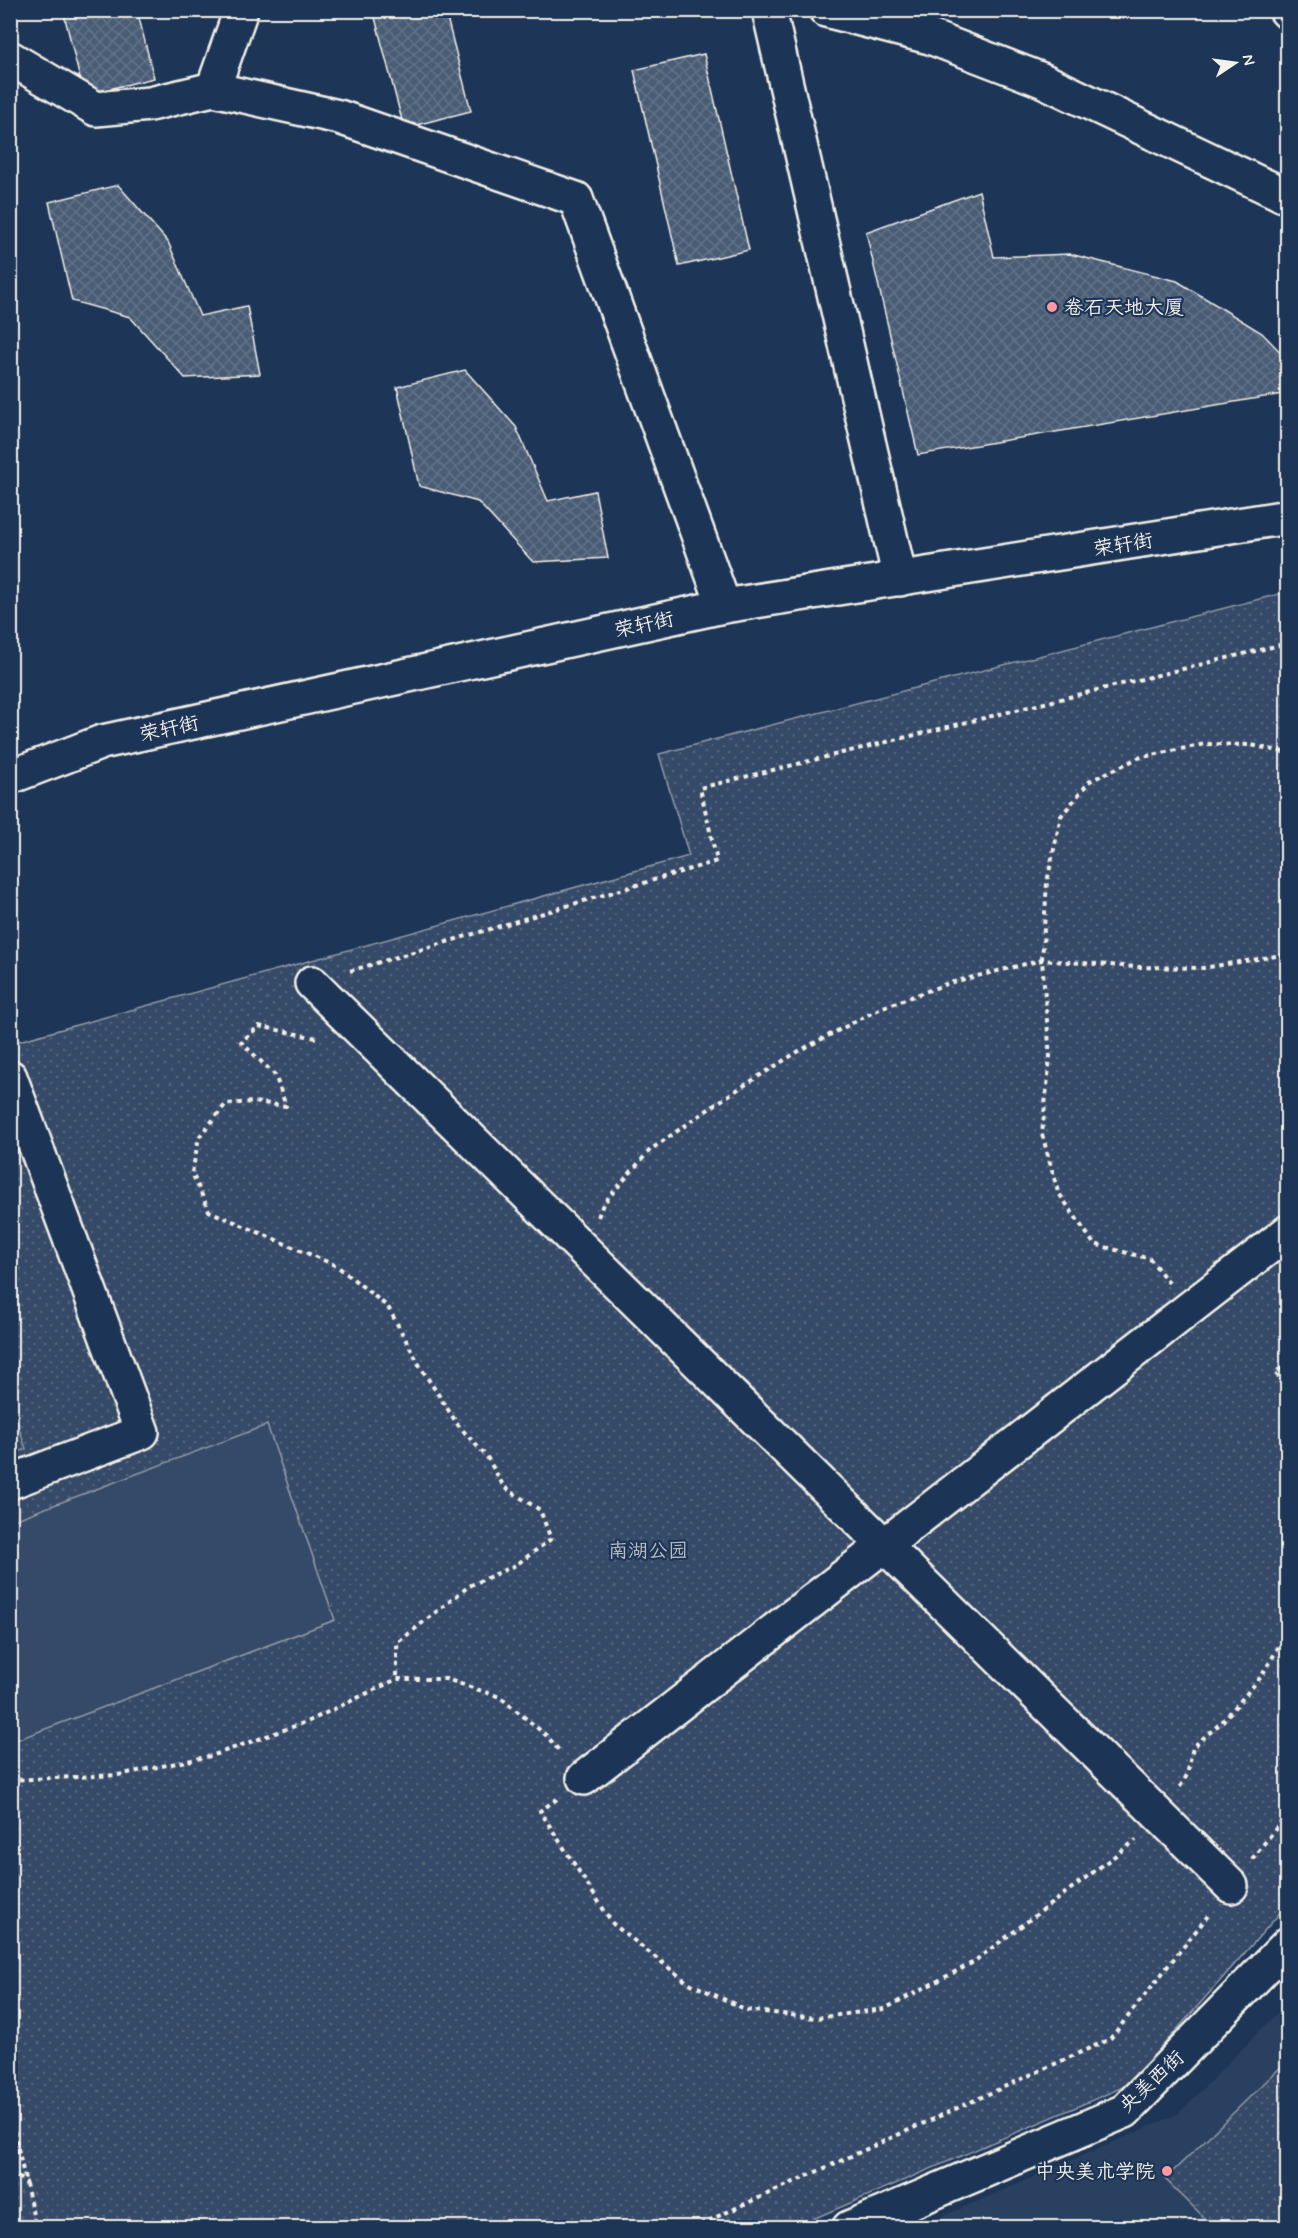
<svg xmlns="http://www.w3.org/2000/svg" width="1298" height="2238" font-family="Mynerve,'LXGW WenKai TC',sans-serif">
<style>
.built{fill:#2a4060}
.park{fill:url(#park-dots);stroke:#949ea8;stroke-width:1.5}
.garden{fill:#354a67;stroke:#949ea8;stroke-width:1.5}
.building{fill:url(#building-cross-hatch);stroke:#f4f1e8;stroke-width:1.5}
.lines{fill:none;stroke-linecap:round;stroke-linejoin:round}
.minor-casing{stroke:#f4f1e8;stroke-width:38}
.path{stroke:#f4f1e8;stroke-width:4;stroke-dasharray:4.5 4.5;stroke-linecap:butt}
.minor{stroke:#1d3557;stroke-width:33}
.poi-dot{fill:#ff9aa2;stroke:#1d3557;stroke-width:2}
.labels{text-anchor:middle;stroke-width:4.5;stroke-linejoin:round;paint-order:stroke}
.poi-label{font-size:20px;fill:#f4f1e8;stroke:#1d3557;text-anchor:start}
.street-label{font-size:20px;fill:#f4f1e8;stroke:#1d3557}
.park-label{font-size:20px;fill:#bbbfc1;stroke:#1d3557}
</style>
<defs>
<pattern id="park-dots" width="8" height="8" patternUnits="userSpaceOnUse" patternTransform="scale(1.5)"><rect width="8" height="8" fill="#354a67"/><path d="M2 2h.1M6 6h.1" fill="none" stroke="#53657d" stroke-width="1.8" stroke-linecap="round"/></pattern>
<pattern id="building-cross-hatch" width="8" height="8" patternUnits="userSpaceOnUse" patternTransform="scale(1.5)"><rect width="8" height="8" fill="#485b74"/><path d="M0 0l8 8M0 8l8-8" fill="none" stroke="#637388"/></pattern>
</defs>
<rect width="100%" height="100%" fill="#1d3557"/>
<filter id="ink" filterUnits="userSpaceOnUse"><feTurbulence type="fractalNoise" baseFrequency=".0167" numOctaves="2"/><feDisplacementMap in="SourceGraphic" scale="12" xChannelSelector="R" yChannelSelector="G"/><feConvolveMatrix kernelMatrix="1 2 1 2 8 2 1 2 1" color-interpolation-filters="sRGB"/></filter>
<g filter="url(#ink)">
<polygon class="built" points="1287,2003 1287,2227 916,2228 1178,2114"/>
<g class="park">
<polygon points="1287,592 1287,1905 1128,2085 794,2227 11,2227 10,1029 15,1042 689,856 659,754"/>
<polygon points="1287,2061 1287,2227 1214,2227 1165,2179"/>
</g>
<g class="garden">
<polygon points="11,1404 26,1449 11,1455 10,1455"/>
<polygon points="267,1425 335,1620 11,1742 11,1521"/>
</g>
<g class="building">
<polygon points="63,10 137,10 154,78 84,95"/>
<polygon points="373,10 445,10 471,111 404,128"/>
<polygon points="704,54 749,250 679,266 634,70"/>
<polygon points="118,185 168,242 200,316 247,306 260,374 185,378 130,317 72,301 49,202"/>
<polygon points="979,191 994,257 1070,254 1177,281 1262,333 1288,360 1288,393 918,455 866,232"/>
<polygon points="465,370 516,427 548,501 595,491 608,558 533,562 478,502 419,486 397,387"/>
</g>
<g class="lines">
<g class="minor-casing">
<g id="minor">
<polyline points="769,10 900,579"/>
<polyline points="826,10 930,37 1042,80 1288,197"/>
<polyline points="1286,10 1288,12"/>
<polyline points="10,58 96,109 150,104 213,89 339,117 576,199 724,606"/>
<polyline points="213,89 241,10"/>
<polyline points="10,777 102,742 724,606 1288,517"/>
<polyline points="312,983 1231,1886"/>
<polyline points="10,1077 142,1432 10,1482"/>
<polyline points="584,1778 1288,1232"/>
<polyline points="849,2228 1125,2111 1288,1944"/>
</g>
</g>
<g class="path">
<polyline points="350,971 717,861 700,788 1288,643"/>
<polyline points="316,1038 259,1026 241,1042 275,1075 286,1106 254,1102 226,1104 199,1137 192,1173 209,1211 337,1266 388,1307 421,1368 458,1425 487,1457 504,1487 540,1510 551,1539 516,1565 469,1586 397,1643 397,1679"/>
<polyline points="598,1217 603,1204 650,1150 729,1095 799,1051 881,1008 949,983 1042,960 1136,967 1203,968 1288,954"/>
<polyline points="1169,1283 1150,1259 1094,1244 1058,1192 1042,1134 1050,1057 1042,960 1047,882 1061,816 1090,781 1138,758 1205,744 1251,745 1288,753"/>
<polyline points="1288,1362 1275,1373 1288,1386"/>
<polyline points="10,1780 118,1775 211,1756 309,1721 397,1679 446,1679 500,1697 547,1736 561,1753"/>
<polyline points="1180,1787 1187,1775 1193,1747 1222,1722 1261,1677 1288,1631"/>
<polyline points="557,1799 540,1811 613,1924 687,1982 747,2010 816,2018 884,2009 972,1963 1136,1840"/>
<polyline points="1252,1859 1288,1813"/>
<polyline points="10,2113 36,2228"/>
<polyline points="10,2172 27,2183"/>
<polyline points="692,2228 1110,2039 1211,1912"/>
</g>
<use href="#minor" class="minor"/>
</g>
</g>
<g class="poi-dot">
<circle cx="1052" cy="307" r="6"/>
<circle cx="1167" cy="2171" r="6"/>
</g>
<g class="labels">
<g class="poi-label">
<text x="1064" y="314">卷石天地大厦</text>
<text x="1155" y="2178" text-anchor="end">中央美术学院</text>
</g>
<g class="street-label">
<text transform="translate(1123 544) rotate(-9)" y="7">荣轩街</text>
<text transform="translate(644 624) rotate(-12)" y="7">荣轩街</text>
<text transform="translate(169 728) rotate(-12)" y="7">荣轩街</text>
<text transform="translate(1151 2081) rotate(-43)" y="7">央美西街</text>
</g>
<g class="park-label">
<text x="648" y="1557">南湖公园</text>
</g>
</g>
<rect width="1298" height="2238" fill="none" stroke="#1d3557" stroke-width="36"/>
<rect x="18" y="18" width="1262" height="2202" fill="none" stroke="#f4f1e8" stroke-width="2" filter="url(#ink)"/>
<g transform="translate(1235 63) rotate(77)" stroke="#1d3557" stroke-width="4.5" paint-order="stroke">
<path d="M0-4.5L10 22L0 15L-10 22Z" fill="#f4f1e8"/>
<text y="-9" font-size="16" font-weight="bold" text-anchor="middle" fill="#f4f1e8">N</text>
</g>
</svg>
